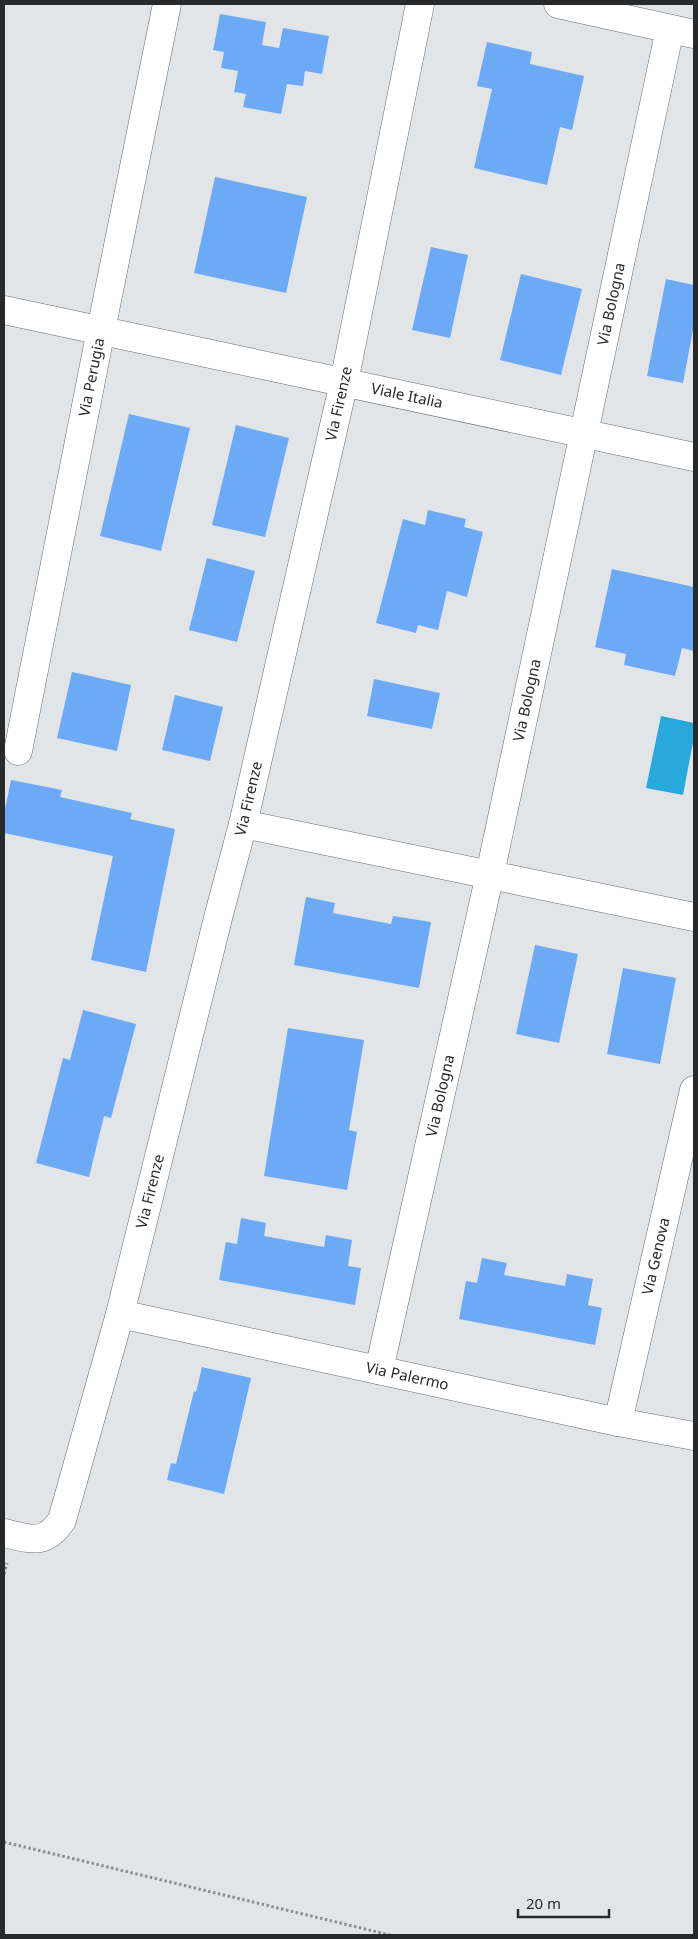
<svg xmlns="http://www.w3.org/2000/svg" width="698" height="1939" font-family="'Noto Sans',sans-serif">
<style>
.water{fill:#27a9db}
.building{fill:#6daaf6}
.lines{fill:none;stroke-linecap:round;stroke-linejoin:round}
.street-casing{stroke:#686b6e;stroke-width:29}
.path{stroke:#8c8e90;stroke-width:3;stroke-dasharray:2.5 2.5;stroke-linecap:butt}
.street{stroke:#fff;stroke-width:28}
.labels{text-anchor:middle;stroke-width:4.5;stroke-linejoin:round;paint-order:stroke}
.street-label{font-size:15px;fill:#28292b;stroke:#e2e5e8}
</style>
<rect width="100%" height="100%" fill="#e2e5e8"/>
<polygon class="water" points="661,716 694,723 694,737 683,795 646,788"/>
<g class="building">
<polygon points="220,14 266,22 262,45 279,48 283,28 329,36 322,74 305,71 303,86 287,84 281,114 243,107 246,94 234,92 238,71 221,68 224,52 213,50"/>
<polygon points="487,42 532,52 530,64 584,76 572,130 560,127 547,185 474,168 492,89 477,86"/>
<polygon points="215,177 307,197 286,293 194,273"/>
<polygon points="431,247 468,255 450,338 412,330"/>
<polygon points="521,274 582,289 561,375 500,360"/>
<polygon points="666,279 694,285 694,325 683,383 647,376"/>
<polygon points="129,414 190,428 161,551 100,536"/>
<polygon points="236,425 289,438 265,537 212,525"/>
<polygon points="428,510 466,519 464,527 483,532 467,597 447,591 438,630 418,625 416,633 376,623 403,519 425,525"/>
<polygon points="207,558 255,571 237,642 189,630"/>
<polygon points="612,569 694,587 694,651 682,648 675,676 624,665 626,654 595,647"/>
<polygon points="72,672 131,685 117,751 57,738"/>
<polygon points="374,679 440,693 432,729 367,716"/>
<polygon points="175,695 223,707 210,761 162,750"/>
<polygon points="11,780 62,790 60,797 132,813 130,819 175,829 146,972 91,960 113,856 4,833 4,814"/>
<polygon points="306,897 335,903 333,913 391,924 393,916 431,922 419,988 294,965"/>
<polygon points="535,945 578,954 559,1043 516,1034"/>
<polygon points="623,968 676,978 660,1064 607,1054"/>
<polygon points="83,1010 136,1024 111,1118 104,1116 89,1177 36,1163 63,1058 70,1060"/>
<polygon points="288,1028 364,1040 349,1130 357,1132 347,1190 264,1176"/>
<polygon points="241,1218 266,1223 264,1236 324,1247 326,1235 352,1240 348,1266 361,1268 355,1305 219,1280 226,1242 237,1244"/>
<polygon points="482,1258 507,1263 504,1275 565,1286 567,1274 593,1279 588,1305 602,1308 595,1345 459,1319 466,1281 477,1283"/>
<polygon points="202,1367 251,1378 224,1494 167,1480 171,1463 176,1464 194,1391 196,1392"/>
</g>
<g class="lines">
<g class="street-casing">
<g id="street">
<polyline points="558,4 694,34"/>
<path id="s1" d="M4 310 694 457"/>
<path id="s2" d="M18 751 101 330 167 4"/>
<polyline points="243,824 694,917"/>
<path id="s3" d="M120 1314 618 1422 694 1436"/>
<path id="s4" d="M379 1370 490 874 670 29"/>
<path id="s5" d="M618 1422 694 1090"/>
<path id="s6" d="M4 1533C30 1539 45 1546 62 1520L120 1314 219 914 243 824 344 382 420 4"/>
</g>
</g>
<g class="path">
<polyline points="4,1574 7,1563"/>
<polyline points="4,1842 390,1935"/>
</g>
<use href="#street" class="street"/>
</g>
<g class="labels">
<g class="street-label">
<text dy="5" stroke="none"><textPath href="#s4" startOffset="1091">Via Bologna</textPath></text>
<text dy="5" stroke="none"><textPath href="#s2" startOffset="381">Via Perugia</textPath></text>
<text dy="5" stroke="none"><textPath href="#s1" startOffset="412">Viale Italia</textPath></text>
<text dy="5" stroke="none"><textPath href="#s6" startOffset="1216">Via Firenze</textPath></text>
<text dy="5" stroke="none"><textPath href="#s4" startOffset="686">Via Bologna</textPath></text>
<text dy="5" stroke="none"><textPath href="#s6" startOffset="811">Via Firenze</textPath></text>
<text dy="5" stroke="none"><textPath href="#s4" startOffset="281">Via Bologna</textPath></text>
<text dy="5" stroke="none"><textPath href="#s6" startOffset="406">Via Firenze</textPath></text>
<text dy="5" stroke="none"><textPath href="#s5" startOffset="170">Via Genova</textPath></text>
<text dy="5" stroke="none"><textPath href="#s3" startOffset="294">Via Palermo</textPath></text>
</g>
</g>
<rect width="698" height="1939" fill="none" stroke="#28292b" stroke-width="10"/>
<path d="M518 1909v8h91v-8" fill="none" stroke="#28292b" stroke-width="2.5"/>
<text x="526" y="1909" font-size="15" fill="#28292b" stroke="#e2e5e8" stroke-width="4" paint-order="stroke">20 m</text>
</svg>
